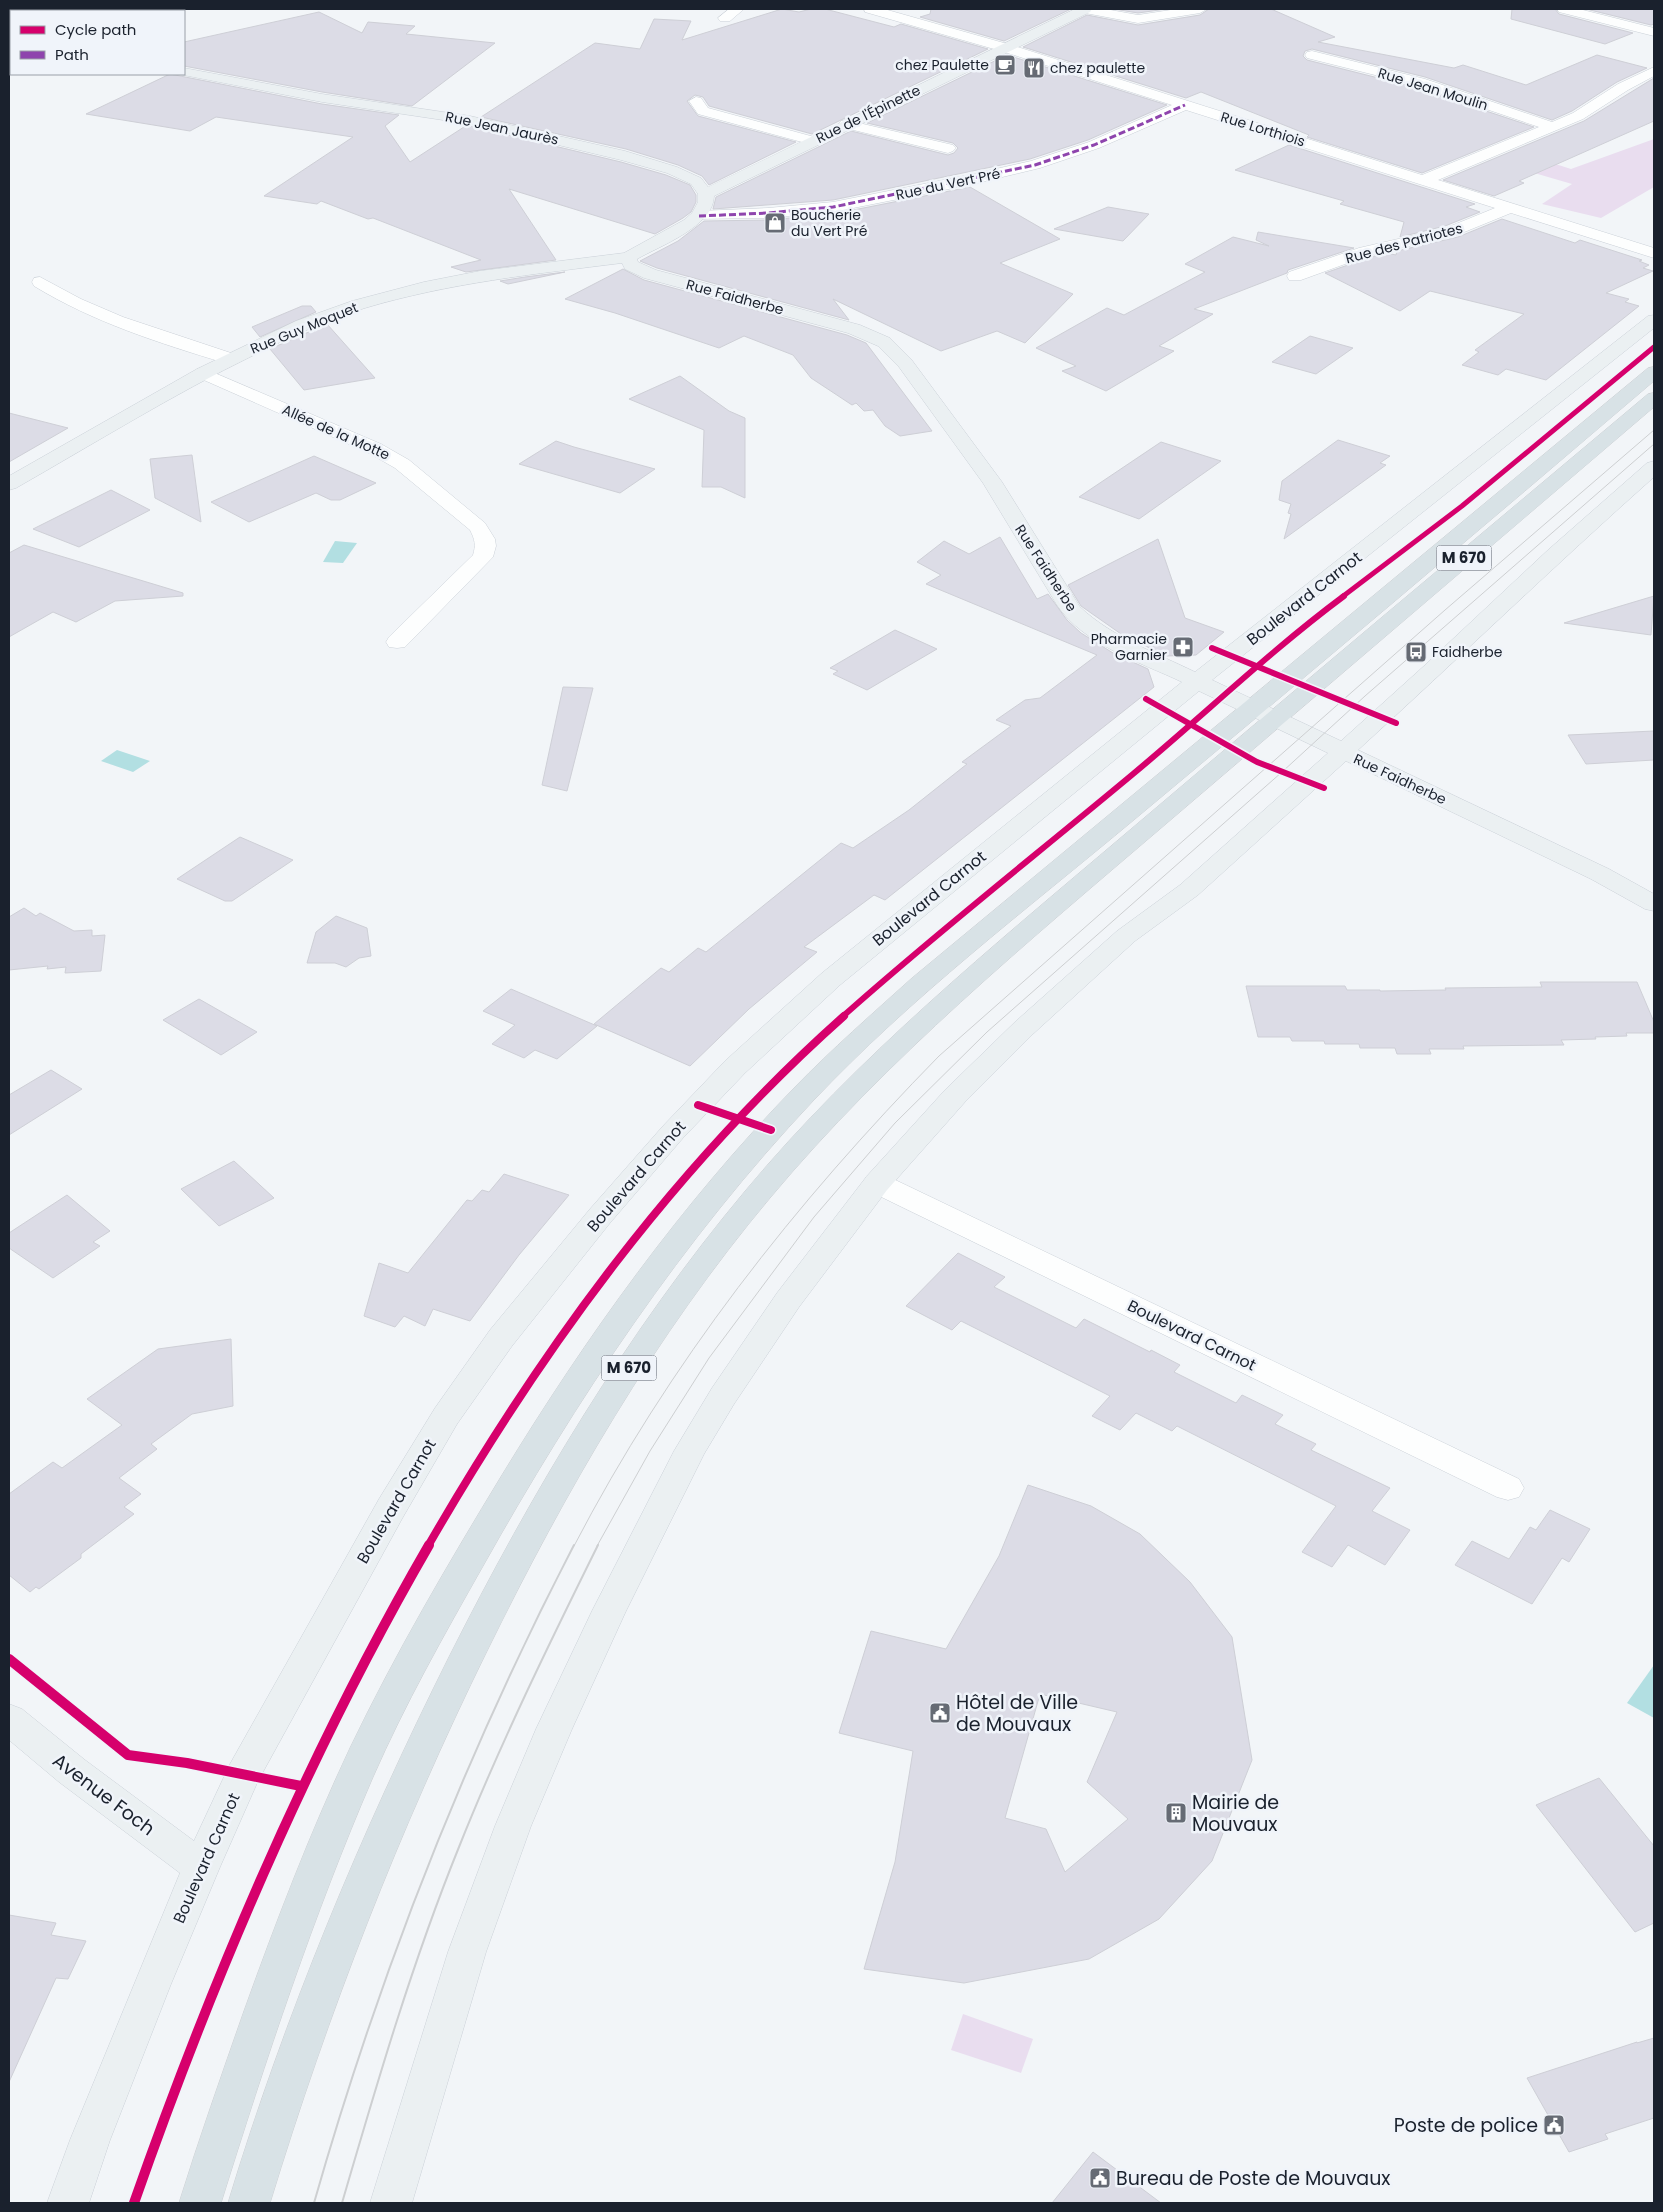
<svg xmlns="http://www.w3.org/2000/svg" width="1663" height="2212" font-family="Poppins,sans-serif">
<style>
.green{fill:#e9ddef}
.water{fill:#b2dfe2}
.building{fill:#dcdce6;stroke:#cecfd6;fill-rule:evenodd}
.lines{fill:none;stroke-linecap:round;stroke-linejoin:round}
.street-casing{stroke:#cbd1d8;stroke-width:1}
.secondary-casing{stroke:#cbd1d8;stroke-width:1}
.primary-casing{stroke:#cccfd3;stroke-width:1}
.street{fill:#fdfefe;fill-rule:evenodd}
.secondary{fill:#ebf0f2;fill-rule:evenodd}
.primary{fill:#d8e2e6;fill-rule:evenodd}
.tram-far1{stroke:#cdcfd1;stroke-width:1}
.tram{stroke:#cdcfd1;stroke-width:2}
.quiet{stroke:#8e44ad;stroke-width:3;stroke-dasharray:7 3;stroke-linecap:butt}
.cycleway-far3-casing{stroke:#f0f4fa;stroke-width:7}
.cycleway-far2-casing{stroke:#f0f4fa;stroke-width:9}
.cycleway-far1-casing{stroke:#f0f4fa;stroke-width:11}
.cycleway-casing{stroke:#f0f4fa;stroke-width:13}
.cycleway-far3{stroke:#d6006c;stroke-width:5}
.cycleway-far2{stroke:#d6006c;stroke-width:6}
.cycleway-far1{stroke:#d6006c;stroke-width:8}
.cycleway{stroke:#d6006c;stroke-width:10}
.labels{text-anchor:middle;stroke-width:5;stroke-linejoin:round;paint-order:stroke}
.far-poi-label{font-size:14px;fill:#1a212d;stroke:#f0f4fa;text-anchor:start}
.far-street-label{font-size:14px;fill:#1a212d;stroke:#f0f4fa}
.shield{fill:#f0f4fa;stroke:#5a606a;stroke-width:1}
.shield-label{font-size:15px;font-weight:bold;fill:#1a212d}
.street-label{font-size:16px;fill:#1a212d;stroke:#f0f4fa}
.near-poi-label{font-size:19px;fill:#1a212d;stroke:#f0f4fa;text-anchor:start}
.near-street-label{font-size:19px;fill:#1a212d;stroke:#f0f4fa}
</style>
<rect width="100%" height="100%" fill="#f2f5f8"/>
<g class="green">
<polygon points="1654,139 1654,187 1601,218 1542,204 1572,184 1493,161 1515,151 1571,169"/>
<polygon points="963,2014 1033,2039 1021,2073 951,2050"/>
</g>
<g class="water">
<polygon points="335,541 357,543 343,563 323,562"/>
<polygon points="117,750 150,761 133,772 101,761"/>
<polygon points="1654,1665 1654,1718 1627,1703"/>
</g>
<g class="building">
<polygon points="782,9 799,12 811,9 825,9 894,27 901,24 988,49 812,134 709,106 703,97 695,95 687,101 698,116 796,142 709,185 702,176 678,165 626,149 481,117 595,43 640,49 654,19 691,21 682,40"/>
<polygon points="931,9 1071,9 1004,41 920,17 930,14"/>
<polygon points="1114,9 1166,9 1138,13"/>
<polygon points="1209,9 1271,9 1335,37 1318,42 1454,68 1463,65 1526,85 1597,55 1647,68 1617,82 1572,111 1552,120 1425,77 1312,49 1305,51 1303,56 1307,60 1414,87 1534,127 1422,173 1307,137 1309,135 1201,92 1186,98 1023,47 1087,15 1138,25 1200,15"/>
<polygon points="1512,9 1555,9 1559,14 1633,33 1605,44 1511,19"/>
<polygon points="1586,9 1654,9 1654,24 1651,25"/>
<polygon points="319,12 362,33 368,22 415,26 406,34 495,43 412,106 322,92 184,66 184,42"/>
<polygon points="1007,55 1167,105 1088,140 1030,159 833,200 713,209 716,197 851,131 948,155 954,153 958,148 953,143 867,123"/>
<polygon points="170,74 322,104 399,115 385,126 410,162 467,125 621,162 666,175 690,185 696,195 696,202 691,212 683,218 655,234 509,189 556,260 466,272 451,267 481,260 373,218 368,219 321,201 317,204 264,196 353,137 216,117 190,131 86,114"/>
<polygon points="1654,78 1654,121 1519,181 1524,183 1494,196 1443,180 1584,121"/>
<polygon points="1289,145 1475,204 1466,207 1480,212 1445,226 1400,237 1404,222 1340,204 1344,201 1235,170"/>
<polygon points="970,187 1060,239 1000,263 1073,294 1025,343 997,331 941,351 833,299 849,320 657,268 640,261 678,241 704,221 768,220 833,214"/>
<polygon points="1108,207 1149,214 1123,241 1054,229"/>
<polygon points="1502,219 1575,243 1580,240 1642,260 1639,261 1649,265 1643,268 1653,271 1606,293 1629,299 1625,302 1639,306 1546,380 1506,369 1498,375 1462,365 1479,352 1475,350 1524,314 1430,291 1400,311 1325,273 1371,257 1386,253 1396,255 1397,251 1458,237"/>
<polygon points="1258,232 1354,248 1288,270 1287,273 1194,309 1213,314 1159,346 1174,351 1106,391 1062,371 1076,366 1036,348 1107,308 1124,315 1205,272 1185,264 1233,237 1269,246 1256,240"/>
<polygon points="623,269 644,280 847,335 866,343 932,431 900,436 885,426 873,410 864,411 856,403 852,405 811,378 793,355 744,336 719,348 615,313 565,299"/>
<polygon points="565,272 508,284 500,281 525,277"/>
<polygon points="302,306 311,306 316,312 260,337 252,327"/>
<polygon points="327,324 375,378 304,390 270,349"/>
<polygon points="1310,336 1353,348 1316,374 1272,362"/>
<polygon points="680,376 729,411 745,418 745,498 721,487 702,487 704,430 629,399"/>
<polygon points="9,413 68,428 9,462"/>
<polygon points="1338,440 1390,456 1380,463 1386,465 1284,539 1291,514 1288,513 1291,504 1279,500 1282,481"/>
<polygon points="556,441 574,447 655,469 620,493 519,464"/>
<polygon points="1161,442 1221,461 1139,519 1079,497"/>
<polygon points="192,455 201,522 155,498 150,459"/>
<polygon points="314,456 376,483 340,500 331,500 316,493 249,522 211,502"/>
<polygon points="111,490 150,510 79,547 33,529"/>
<polygon points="1000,537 1037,599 1048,594 1067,620 1081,633 1113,653 1148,669 1154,687 885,900 874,895 804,947 817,952 749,1009 690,1066 594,1024 661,968 669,972 698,948 706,952 841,843 853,848 909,810 967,764 962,762 1011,726 996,720 1025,700 1040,698 1097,655 926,584 941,575 917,562 944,541 969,554"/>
<polygon points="1158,539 1185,618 1224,632 1196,655 1166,656 1121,634 1081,606 1068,585"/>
<polygon points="24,545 183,593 183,596 115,601 76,622 53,612 9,637 9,553"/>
<polygon points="1654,596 1651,635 1564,623"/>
<polygon points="895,630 937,649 867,690 833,674 838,671 830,668"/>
<polygon points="563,687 593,688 567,791 542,785"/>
<polygon points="1654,731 1654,760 1586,764 1568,735"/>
<polygon points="240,837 293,860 232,901 225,901 177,879"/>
<polygon points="24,908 36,916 40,913 74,931 92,930 92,936 105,935 101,971 65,973 66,967 47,969 48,966 9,970 9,917"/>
<polygon points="336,916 367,928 371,956 359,958 346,967 335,963 307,963 316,932"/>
<polygon points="1540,982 1637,982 1654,1022 1654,1033 1626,1033 1627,1036 1595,1037 1596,1039 1561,1040 1564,1045 1463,1046 1464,1049 1429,1049 1431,1054 1397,1054 1395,1048 1360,1048 1359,1044 1325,1044 1324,1041 1292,1041 1290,1037 1258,1037 1246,986 1345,986 1347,990 1380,990 1380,991 1446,990 1445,988 1542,987"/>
<polygon points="511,989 597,1026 557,1059 535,1050 524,1058 492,1044 515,1025 483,1011"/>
<polygon points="199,999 257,1032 221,1055 163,1020"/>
<polygon points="51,1070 82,1089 9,1135 9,1095"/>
<polygon points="234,1161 274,1198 219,1226 181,1189"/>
<polygon points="504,1174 569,1195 519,1255 470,1321 433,1309 425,1326 404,1316 395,1327 364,1316 379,1263 408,1273 467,1200 472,1201 482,1190 489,1192"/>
<polygon points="67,1195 110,1231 93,1242 100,1246 53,1278 9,1248 9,1233"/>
<polygon points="958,1253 1005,1277 994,1287 1076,1328 1084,1319 1150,1352 1151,1350 1180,1365 1174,1372 1236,1403 1242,1395 1283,1415 1275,1424 1316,1444 1311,1450 1390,1488 1372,1511 1410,1530 1385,1565 1348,1545 1332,1567 1302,1552 1336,1506 1177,1426 1172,1431 1136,1413 1120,1430 1092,1416 1110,1396 961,1321 952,1330 906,1306"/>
<polygon points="231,1339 233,1406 192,1414 151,1444 157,1449 119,1478 141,1494 124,1507 134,1514 81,1554 81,1558 39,1589 36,1587 30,1592 9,1575 9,1494 53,1462 62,1468 122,1425 87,1399 158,1349"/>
<path d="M1028 1485 1091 1506 1140 1534 1190 1582 1232 1637 1252 1760 1212 1861 1159 1919 1089 1959 964 1983 864 1969 895 1862 913 1751 839 1733 871 1631 946 1649 999 1556ZM1040 1694 1117 1712 1087 1782 1128 1819 1065 1872 1046 1829 1005 1818Z"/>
<polygon points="1550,1510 1590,1529 1569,1562 1562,1558 1532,1604 1455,1565 1472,1541 1509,1559 1530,1527 1536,1530"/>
<polygon points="1599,1778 1654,1846 1654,1923 1635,1932 1536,1805"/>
<polygon points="9,1915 56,1923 51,1935 86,1941 68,1979 56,1978 9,2082"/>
<polygon points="1654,2038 1654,2118 1605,2134 1608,2139 1569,2152 1527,2078 1637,2042 1637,2043"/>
<polygon points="1093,2152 1161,2203 1052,2203"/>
</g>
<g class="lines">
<g class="street-casing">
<g id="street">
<polygon points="729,9 744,9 730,21 720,21 718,18"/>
<polygon points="864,9 884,9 1011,45 1422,175 1539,127 1415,85 1307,58 1305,55 1307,52 1312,51 1425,79 1552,122 1573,113 1618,84 1654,67 1654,76 1628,90 1583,119 1438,180 1654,248 1654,258 1511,213 1457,235 1370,255 1301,280 1289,280 1287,276 1289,272 1359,248 1446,228 1495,208 1186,110 1099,148 1040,168 969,185 833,212 768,218 693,219 691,216 693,213 699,211 768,208 833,202 969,175 1031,161 1089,142 1172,105 1001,51 865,12"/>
<polygon points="1078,9 1105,9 1138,15 1177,9 1207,9 1200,13 1138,23 1085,13"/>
<polygon points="1557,9 1579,9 1654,28 1654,36 1559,12"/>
<polygon points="696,97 701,98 708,108 818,138 820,141 818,144 813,145 698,114 689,101"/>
<polygon points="846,120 953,145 956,148 953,151 948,153 841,127 839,124 841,121"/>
<path d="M40 277 81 299 123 317 237 355 240 359 237 363 231 364 225 363C159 343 93 322 34 286L32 282 34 278Z"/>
<path d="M203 368 381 444 409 460 485 523 495 539 496 546 493 557 405 647 397 648 389 647 386 642 389 637 473 555C476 545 475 540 470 530L395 468 367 452 197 377 194 373 197 369Z"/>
<polygon points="877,1174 887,1176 1519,1479 1524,1488 1519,1497 1508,1500 1497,1497 867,1190 863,1183 867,1176"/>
</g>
</g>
<g class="secondary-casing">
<g id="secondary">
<path d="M1075 9H1092L1090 12 714 196C714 226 660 246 637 259L638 262 656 270 860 325 890 338 911 359 1002 482 1080 607C1112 637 1156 653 1195 672L1648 316 1654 315V328L1212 680 1341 741 1424 666 1548 550 1647 463 1654 461V477C1554 566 1458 659 1358 750L1609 869 1654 894V911L1645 909 1591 879 1346 761 1198 895 1135 941 1033 1034 965 1102 887 1190 799 1307 734 1404 704 1454 626 1611 572 1729 531 1826 486 1952 412 2203H370L448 1952 495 1826 536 1729 592 1611 674 1451 712 1388 777 1293 867 1176 945 1090 1015 1022 1117 931 1180 885 1328 753 1199 691 840 985 745 1073 683 1138 610 1223 512 1346 457 1424 403 1517 258 1781 220 1867 171 1984 110 2140 89 2203H47L70 2140 180 1873 59 1782 9 1740V1704L22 1709 85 1760 194 1841 230 1764 379 1499 435 1408 490 1330 590 1209 663 1126 725 1061 822 973 1182 682C1140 662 1084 645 1057 605L983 483 899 367 878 346 848 333 644 278 625 269 622 263C535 274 449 283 365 308 326 320 290 337 254 355 172 395 95 443 16 488L9 490V476L197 369 296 321 352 301 424 282 480 271 624 253 684 220 692 213 698 202V194L691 184 667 173 621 160 470 124 322 102 178 74H184V68L322 94 470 116 625 151 677 167 701 178 708 187Z"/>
<rect x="9" y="44" width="2" height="8"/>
</g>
</g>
<g class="primary-casing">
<g id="primary">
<path d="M1654 367V381C1482 528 1309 674 1135 819 1026 910 911 997 813 1101 682 1240 576 1400 483 1566 444 1635 405 1704 373 1777 313 1916 266 2059 221 2203H179C199 2139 222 2074 244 2011 276 1922 310 1833 350 1748 395 1654 448 1564 502 1475 586 1337 682 1203 795 1087 832 1049 872 1014 912 978L1648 368Z"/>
<path d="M1654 393V407C1492 546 1329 684 1167 823 1029 941 887 1058 770 1198 655 1335 565 1492 487 1651 399 1830 328 2013 270 2203H228C285 2015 361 1833 449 1657 532 1492 627 1332 746 1190 857 1057 992 947 1124 835 1298 687 1473 541 1648 394Z"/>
</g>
</g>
<use href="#street" class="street"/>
<use href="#secondary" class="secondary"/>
<use href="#primary" class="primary"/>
<g class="tram-far1">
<path d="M574 1546C669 1363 795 1203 939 1056L1445 610 1654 430"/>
<polyline points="597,1546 650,1451 709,1358 814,1217 895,1123 987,1032 1282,772 1365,696 1654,444"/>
</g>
<g class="tram">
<path d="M314 2203C379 1975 465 1755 574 1545"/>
<path d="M342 2203C377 2083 412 1963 459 1847 500 1744 549 1644 598 1545"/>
</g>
<polyline class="quiet" points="699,216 768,213 833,207 1035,165 1094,145 1185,105"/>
<g class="cycleway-far3-casing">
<polyline id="cycleway-far3" points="1342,597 1462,506 1654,347"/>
</g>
<g class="cycleway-far2-casing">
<g id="cycleway-far2">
<polyline points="1212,648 1396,723"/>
<polyline points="1146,699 1257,762 1324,788"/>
<path d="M842 1017C936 933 1036 855 1133 774 1204 715 1270 651 1344 596"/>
</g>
</g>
<g class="cycleway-far1-casing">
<g id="cycleway-far1">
<polyline points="698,1105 771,1130"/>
<path d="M428 1546C541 1350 674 1167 844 1016"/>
</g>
</g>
<g class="cycleway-casing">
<g id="cycleway">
<polyline points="9,1659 128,1755 187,1763 301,1786"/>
<path d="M134 2203C214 1975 308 1754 429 1545"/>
</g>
</g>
<use href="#cycleway-far3" class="cycleway-far3"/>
<use href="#cycleway-far2" class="cycleway-far2"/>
<use href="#cycleway-far1" class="cycleway-far1"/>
<use href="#cycleway" class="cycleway"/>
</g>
<defs>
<g id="cafe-square" transform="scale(1.125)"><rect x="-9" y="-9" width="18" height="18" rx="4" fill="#666b74" stroke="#f0f4fa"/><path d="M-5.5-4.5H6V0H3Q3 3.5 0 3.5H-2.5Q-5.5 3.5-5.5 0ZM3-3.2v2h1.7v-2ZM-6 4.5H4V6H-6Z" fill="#fff"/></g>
<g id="restaurant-square" transform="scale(1.125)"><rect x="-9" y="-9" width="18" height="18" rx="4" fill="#666b74" stroke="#f0f4fa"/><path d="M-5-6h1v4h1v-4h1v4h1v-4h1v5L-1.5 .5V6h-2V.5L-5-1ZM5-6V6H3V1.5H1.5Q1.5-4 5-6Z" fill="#fff"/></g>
<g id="shop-square" transform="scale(1.125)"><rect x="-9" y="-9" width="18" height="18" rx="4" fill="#666b74" stroke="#f0f4fa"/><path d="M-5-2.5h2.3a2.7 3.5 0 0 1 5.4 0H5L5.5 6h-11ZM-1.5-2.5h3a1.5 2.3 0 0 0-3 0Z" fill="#fff"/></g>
<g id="pharmacy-square" transform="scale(1.125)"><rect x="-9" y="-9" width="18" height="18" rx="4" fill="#666b74" stroke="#f0f4fa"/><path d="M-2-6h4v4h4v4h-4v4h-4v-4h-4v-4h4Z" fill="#fff"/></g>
<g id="bus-square" transform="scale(1.125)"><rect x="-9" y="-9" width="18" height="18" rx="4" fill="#666b74" stroke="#f0f4fa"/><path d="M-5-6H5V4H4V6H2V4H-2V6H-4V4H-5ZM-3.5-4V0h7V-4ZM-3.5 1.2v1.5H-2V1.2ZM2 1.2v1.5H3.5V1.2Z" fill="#fff"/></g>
<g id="civic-square" transform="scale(1.125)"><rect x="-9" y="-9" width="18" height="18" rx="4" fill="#666b74" stroke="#f0f4fa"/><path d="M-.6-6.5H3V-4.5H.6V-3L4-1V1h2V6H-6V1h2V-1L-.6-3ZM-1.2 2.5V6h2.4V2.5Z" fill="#fff"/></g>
<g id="building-square" transform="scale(1.125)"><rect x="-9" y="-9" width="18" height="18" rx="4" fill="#666b74" stroke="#f0f4fa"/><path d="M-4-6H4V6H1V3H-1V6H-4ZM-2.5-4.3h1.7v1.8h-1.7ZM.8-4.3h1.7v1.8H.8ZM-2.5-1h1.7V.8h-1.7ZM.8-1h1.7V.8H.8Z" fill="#fff"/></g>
</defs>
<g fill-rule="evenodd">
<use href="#cafe-square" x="1005" y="65"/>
<use href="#restaurant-square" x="1034" y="68"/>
<use href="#shop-square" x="775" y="223"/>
<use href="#pharmacy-square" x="1183" y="647"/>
<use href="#bus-square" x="1416" y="652"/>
<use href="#civic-square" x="940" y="1713"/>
<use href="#building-square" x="1176" y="1813"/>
<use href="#civic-square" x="1554" y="2125"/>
<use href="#civic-square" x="1100" y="2178"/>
</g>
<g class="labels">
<g class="far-poi-label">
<text x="989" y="70" text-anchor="end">chez Paulette</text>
<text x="1050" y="73">chez paulette</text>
<text x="791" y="220">Boucherie<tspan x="791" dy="16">du Vert Pré</tspan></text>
<text x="1167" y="644" text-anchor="end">Pharmacie<tspan x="1167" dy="16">Garnier</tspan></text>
<text x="1432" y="657">Faidherbe</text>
</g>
<g class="far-street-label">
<text transform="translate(1433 89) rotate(17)" y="5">Rue Jean Moulin</text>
<text transform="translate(868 114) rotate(-26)" y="5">Rue de l'Épinette</text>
<text transform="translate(502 128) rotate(12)" y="5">Rue Jean Jaurès</text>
<text transform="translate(1263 129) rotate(17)" y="5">Rue Lorthiois</text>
<text transform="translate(948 184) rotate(-12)" y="5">Rue du Vert Pré</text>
<text transform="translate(1404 243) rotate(-15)" y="5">Rue des Patriotes</text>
<text transform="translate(735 297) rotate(15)" y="5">Rue Faidherbe</text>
<text transform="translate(304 328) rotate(-22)" y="5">Rue Guy Moquet</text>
<text transform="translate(336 432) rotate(24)" y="5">Allée de la Motte</text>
<text transform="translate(1046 568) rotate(57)" y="5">Rue Faidherbe</text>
<text transform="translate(1400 779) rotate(25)" y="5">Rue Faidherbe</text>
</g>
<g class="shield">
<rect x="1436.5" y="545.5" width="55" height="25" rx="4"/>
<rect x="601.5" y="1355.5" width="55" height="25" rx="4"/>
</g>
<g class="shield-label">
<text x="1464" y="563">M 670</text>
<text x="629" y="1373">M 670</text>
</g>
<g class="street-label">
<text transform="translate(1304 598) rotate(-38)" y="6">Boulevard Carnot</text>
<text transform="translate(929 898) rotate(-39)" y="6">Boulevard Carnot</text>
<text transform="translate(636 1176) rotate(-49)" y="6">Boulevard Carnot</text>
<text transform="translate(1192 1335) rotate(26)" y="6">Boulevard Carnot</text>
<text transform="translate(396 1501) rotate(-60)" y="6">Boulevard Carnot</text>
<text transform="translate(206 1858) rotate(-66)" y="6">Boulevard Carnot</text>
</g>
<g class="near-poi-label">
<text x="956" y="1709">Hôtel de Ville<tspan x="956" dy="22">de Mouvaux</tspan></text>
<text x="1192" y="1809">Mairie de<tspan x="1192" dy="22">Mouvaux</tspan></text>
<text x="1538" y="2132" text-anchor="end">Poste de police</text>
<text x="1116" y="2185">Bureau de Poste de Mouvaux</text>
</g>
<g class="near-street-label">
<text transform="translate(104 1794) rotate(37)" y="7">Avenue Foch</text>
</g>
</g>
<rect width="1663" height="2212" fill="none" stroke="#1a212d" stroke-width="20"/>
<rect x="10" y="10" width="175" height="65" fill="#f0f4fa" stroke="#9aa0a8"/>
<rect x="20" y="26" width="25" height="8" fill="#d6006c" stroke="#9aa0a8"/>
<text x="55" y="35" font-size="15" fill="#1a212d">Cycle path</text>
<rect x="20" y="51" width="25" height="8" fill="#8e44ad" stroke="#9aa0a8"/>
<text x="55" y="60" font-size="15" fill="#1a212d">Path</text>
</svg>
